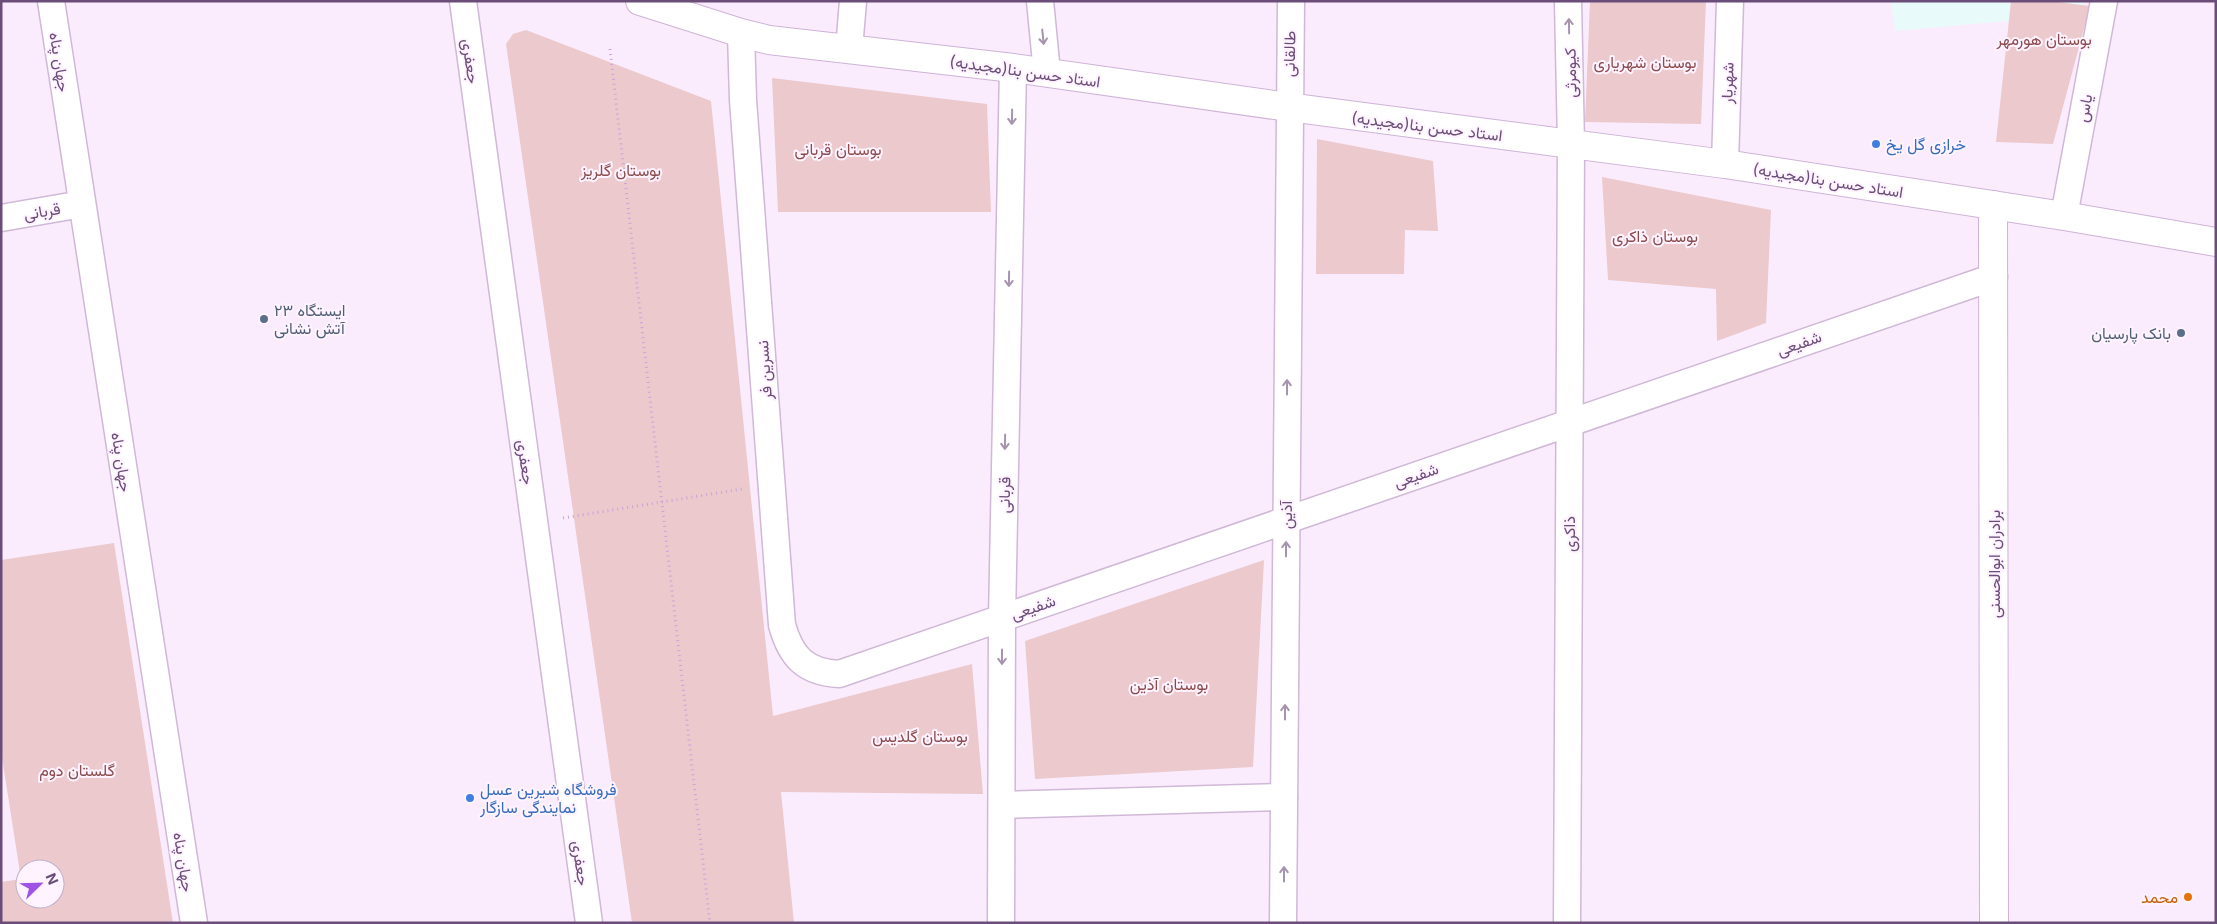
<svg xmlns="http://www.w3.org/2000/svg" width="2217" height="924" font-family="Inter,Vazirmatn,sans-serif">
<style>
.education{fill:#e8faf9}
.green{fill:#ebc9cd;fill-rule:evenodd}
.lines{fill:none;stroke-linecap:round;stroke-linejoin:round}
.minor-casing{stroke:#d0b8d7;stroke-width:29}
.secondary-casing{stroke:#ceb3d7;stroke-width:30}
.path{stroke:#c8a5d8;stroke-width:3;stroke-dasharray:1 4;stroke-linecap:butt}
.minor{stroke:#fff;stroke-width:26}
.secondary{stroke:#fff;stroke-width:28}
.oneway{stroke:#a694af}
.shop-dot{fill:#3f7fe0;stroke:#fef3ff;stroke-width:2}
.service-dot{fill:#5c6f8a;stroke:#fef3ff;stroke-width:2}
.food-dot{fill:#e8710a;stroke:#fef3ff;stroke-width:2}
.labels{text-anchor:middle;stroke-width:4;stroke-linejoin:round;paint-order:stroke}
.park-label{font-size:16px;fill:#8b4b4b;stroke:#fef3ff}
.street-label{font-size:16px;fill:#6a4d79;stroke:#fef3ff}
.shop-label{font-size:16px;fill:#366cbe;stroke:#fef3ff;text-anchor:start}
.service-label{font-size:16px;fill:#4e5e75;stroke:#fef3ff;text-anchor:start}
.food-label{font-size:16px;fill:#c56008;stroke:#fef3ff;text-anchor:end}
</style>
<rect width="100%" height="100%" fill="#fbecfd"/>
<polygon class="education" points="1891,1 2084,1 2083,14 1895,31"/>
<g class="green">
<polygon points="1590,1 1706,1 1701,124 1585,122"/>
<polygon points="2011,1 2049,1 2090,6 2053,144 1996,142"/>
<polygon points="526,30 711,101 773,716 972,664 983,794 781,792 794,923 632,923 506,44 513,34"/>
<polygon points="772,78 987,104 991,212 778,212"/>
<polygon points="1317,139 1433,161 1438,231 1405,230 1404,274 1316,274"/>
<polygon points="1602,177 1771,210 1766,323 1717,341 1716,289 1608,280"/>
<path d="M114 543 173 923H1V882L21 879 1 751V560ZM25 869H55V899H25Z"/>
<polygon points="1264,560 1253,767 1035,779 1025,641"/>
</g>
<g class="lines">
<g class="minor-casing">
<g id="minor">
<polyline points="51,1 194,923"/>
<polyline points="463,1 589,923"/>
<polyline points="1040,1 1047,73"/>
<path d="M741 33 743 100 782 625C791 657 805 672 839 674L1994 277"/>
<polyline points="849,49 853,1"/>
<polyline points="1725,164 1730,1"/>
<polyline points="2064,216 2104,1"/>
<polyline points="1,218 82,204"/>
<polyline points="1002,805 1284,797"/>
<polyline points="1001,923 1002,618 1013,68"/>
<polyline points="1283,923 1291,1"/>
<polyline points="1567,923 1571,144 1568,1"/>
</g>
</g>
<g class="secondary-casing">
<g id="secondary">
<polyline points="640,1 741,33 769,40 1013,68 1288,107 1725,164 2064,216 2216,242"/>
<polyline points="1993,205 1994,923"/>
</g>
</g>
<g class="path">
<polyline points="610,49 710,923"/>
<polyline points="563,518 742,489"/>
</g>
<use href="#minor" class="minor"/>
<use href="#secondary" class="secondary"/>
</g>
<defs><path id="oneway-shaft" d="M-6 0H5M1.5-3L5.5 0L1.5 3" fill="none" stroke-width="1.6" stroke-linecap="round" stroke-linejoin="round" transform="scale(1.25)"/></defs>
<g class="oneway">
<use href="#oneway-shaft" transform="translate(1569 26) rotate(-91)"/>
<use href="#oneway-shaft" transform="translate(1043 37) rotate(84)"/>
<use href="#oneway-shaft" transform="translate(1012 117) rotate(91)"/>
<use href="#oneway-shaft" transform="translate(1009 279) rotate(91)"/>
<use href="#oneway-shaft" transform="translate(1287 387) rotate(-90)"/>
<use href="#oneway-shaft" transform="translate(1005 442) rotate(91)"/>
<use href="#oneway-shaft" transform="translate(1286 549) rotate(-90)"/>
<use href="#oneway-shaft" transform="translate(1002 657) rotate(90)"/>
<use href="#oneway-shaft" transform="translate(1285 712) rotate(-90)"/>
<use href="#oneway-shaft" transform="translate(1284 874) rotate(-90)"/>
</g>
<g class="shop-dot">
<circle cx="1876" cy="144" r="5"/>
<circle cx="470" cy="798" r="5"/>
</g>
<g class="service-dot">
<circle cx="264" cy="319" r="5"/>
<circle cx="2181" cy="333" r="5"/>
</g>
<circle class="food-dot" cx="2188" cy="897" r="5"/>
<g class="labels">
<g class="park-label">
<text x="2044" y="45">بوستان هورمهر</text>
<text x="1645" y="68">بوستان شهریاری</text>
<text x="838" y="155">بوستان قربانی</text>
<text x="621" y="176">بوستان گلریز</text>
<text x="1655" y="242">بوستان ذاکری</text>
<text x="1169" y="690">بوستان آذین</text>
<text x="920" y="742">بوستان گلدیس</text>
<text x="77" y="776">گلستان دوم</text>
</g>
<g class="street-label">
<text transform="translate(1289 54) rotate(-89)" y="6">طالقانی</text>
<text transform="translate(471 61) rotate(82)" y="6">جعفری</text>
<text transform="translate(60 62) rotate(81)" y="6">جهان پناه</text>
<text transform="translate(1025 71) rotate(8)" y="6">استاد حسن بنا(مجیدیه)</text>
<text transform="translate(1570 73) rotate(-91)" y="6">کیومرثی</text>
<text transform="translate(1727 83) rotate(-88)" y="6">شهریار</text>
<text transform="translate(2084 108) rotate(-79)" y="6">یاس</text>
<text transform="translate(1427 126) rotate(7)" y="6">استاد حسن بنا(مجیدیه)</text>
<text transform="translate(1828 180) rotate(9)" y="6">استاد حسن بنا(مجیدیه)</text>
<text transform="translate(42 211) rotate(-10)" y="6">قربانی</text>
<text transform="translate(1799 343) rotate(-19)" y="6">شفیعی</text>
<text transform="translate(764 370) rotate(-94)" y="6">نسرین فر</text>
<text transform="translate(122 462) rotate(81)" y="6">جهان پناه</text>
<text transform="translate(526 462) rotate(82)" y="6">جعفری</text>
<text transform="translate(1416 475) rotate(-19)" y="6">شفیعی</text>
<text transform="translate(1004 495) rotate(-89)" y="6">قربانی</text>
<text transform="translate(1286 515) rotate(-90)" y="6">آذین</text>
<text transform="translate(1569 534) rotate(-90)" y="6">ذاکری</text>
<text transform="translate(1994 564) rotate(-90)" y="6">برادران ابوالحسنی</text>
<text transform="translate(1033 607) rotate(-19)" y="6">شفیعی</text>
<text transform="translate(184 862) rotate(81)" y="6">جهان پناه</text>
<text transform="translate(581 863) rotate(82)" y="6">جعفری</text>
</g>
<g class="shop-label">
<text x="1886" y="150">خرازی گل یخ</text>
<text x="480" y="795">فروشگاه شیرین عسل<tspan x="480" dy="18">نمایندگی سازگار</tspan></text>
</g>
<g class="service-label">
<text x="274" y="316">ایستگاه ۲۳<tspan x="274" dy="18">آتش نشانی</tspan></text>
<text x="2171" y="339" text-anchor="end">بانک پارسیان</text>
</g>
<g class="food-label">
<text x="2178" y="903">محمد</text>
</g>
</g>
<rect width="2217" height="924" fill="none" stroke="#6a4d79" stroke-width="5"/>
<g transform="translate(40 884) rotate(67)"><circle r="24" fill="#fef3ff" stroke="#c3b1c9"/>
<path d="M0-4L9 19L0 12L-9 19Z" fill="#9f53e5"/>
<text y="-8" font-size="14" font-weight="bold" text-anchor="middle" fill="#6a4d79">N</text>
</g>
</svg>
